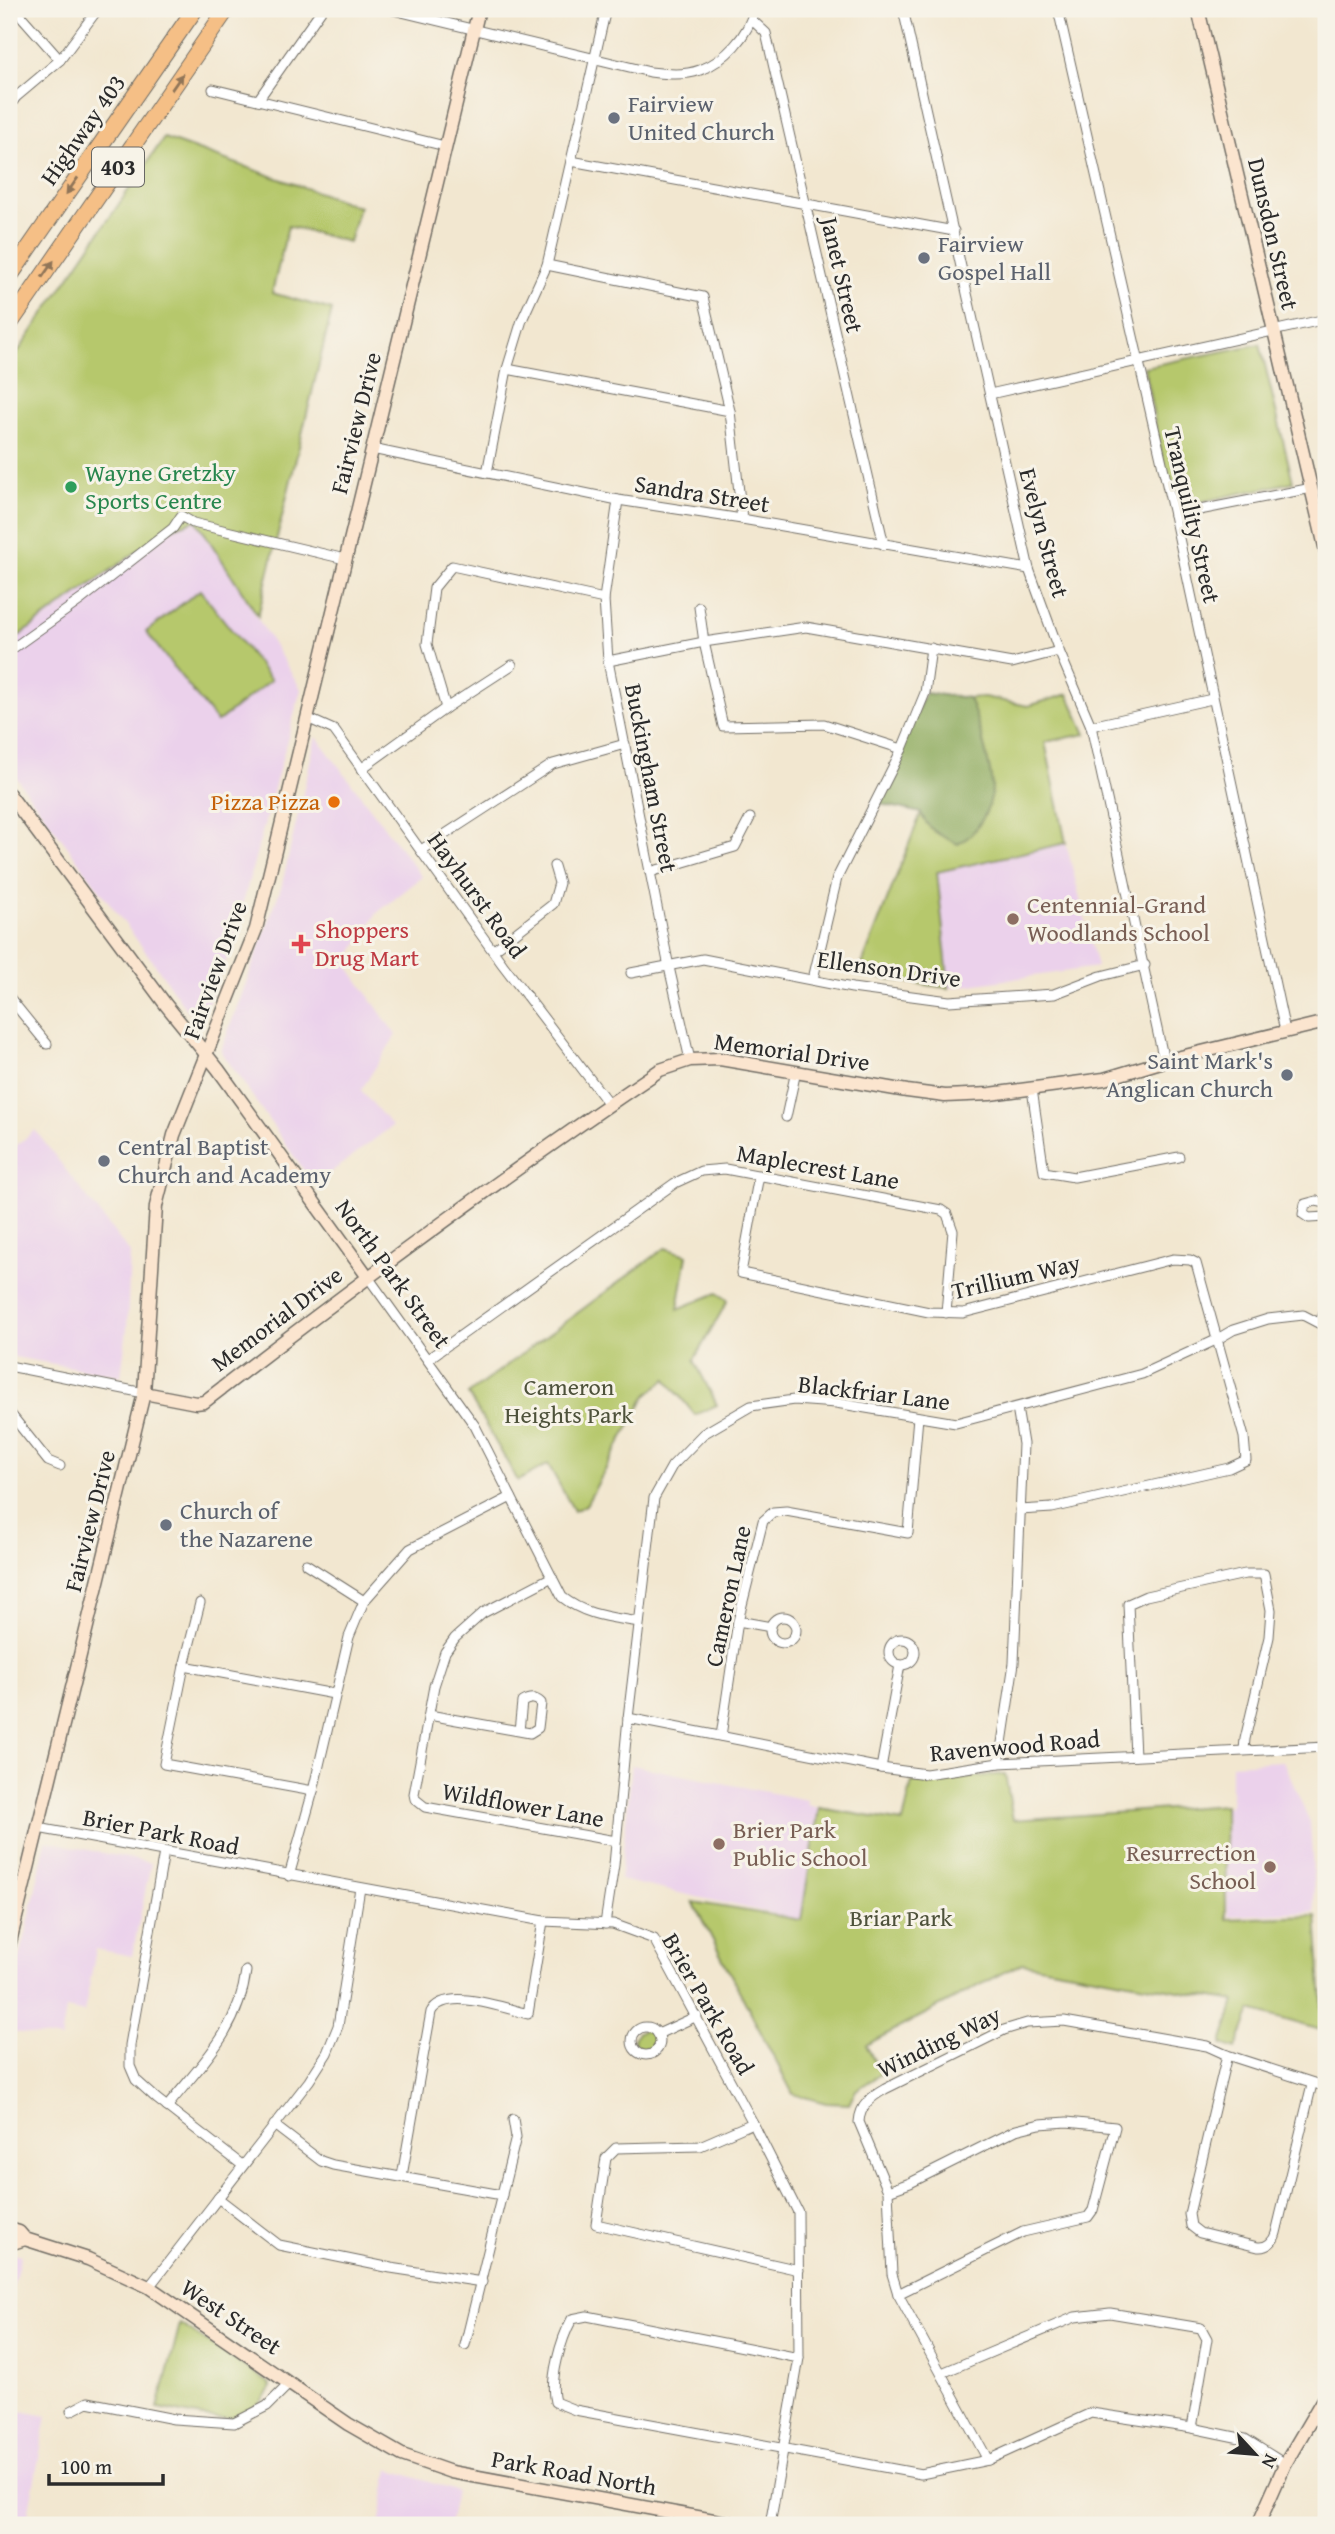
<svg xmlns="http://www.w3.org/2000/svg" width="1335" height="2534" font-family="'Gentium Book Plus',serif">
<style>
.built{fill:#ebd1eb}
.green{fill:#b6c86c;stroke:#707a4c;stroke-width:2}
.forest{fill:#90ac60;stroke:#5e6c46;stroke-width:2}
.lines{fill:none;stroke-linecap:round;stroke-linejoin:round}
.minor-casing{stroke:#716d65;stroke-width:11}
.secondary-casing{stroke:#716d65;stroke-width:15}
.motorway-casing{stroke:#716d65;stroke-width:18}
.minor{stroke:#fff;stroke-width:9}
.secondary{stroke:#fbe5cf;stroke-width:12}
.motorway{stroke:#f5bf86;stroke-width:16}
.oneway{fill:#907558}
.worship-dot{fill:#6b7280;stroke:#f7f3e8;stroke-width:2.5}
.leisure-dot{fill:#2e9e5b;stroke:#f7f3e8;stroke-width:2.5}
.food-dot{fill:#e8710a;stroke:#f7f3e8;stroke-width:2.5}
.education-dot{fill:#8d6e63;stroke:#f7f3e8;stroke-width:2.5}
.health-dot{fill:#e0444e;stroke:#f7f3e8;stroke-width:2.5}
.labels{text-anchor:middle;stroke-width:6;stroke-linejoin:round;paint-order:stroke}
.shield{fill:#f7f3e8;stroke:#686764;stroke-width:2}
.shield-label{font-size:23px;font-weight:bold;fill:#2b2b2b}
.worship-label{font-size:24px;fill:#5b616d;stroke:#f7f3e8;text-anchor:start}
.street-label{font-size:24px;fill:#2b2b2b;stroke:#f7f3e8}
.leisure-label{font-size:24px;fill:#27864d;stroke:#f7f3e8;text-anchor:start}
.food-label{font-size:24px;fill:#c56008;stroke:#f7f3e8;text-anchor:end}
.education-label{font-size:24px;fill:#785e54;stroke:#f7f3e8;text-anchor:start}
.health-label{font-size:24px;fill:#be3a42;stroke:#f7f3e8;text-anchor:start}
.park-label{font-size:24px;fill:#4e523b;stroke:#f7f3e8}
</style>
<rect width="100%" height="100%" fill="#f7f3e8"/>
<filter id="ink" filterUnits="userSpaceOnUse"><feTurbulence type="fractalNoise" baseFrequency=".0143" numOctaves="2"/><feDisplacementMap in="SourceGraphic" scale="14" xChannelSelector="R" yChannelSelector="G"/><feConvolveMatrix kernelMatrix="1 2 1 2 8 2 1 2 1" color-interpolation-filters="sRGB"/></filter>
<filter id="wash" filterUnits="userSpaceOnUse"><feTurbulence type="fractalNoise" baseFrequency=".00686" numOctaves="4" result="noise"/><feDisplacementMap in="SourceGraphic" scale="28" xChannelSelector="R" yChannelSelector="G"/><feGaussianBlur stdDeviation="1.57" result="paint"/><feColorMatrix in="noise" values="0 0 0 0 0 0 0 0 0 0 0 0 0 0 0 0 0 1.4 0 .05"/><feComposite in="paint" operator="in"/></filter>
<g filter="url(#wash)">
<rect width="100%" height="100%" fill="#f2e7d0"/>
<g class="built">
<polygon points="197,520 301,689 229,954 204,1012 188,1012 157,967 9,768 9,643 167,530"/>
<polygon points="316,736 422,877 377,913 346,963 396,1035 361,1090 392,1126 314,1185 221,1051 282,885"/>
<polygon points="1066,843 1097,967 949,988 936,872"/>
<polygon points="35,1130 130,1253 127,1328 121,1376 9,1356 9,1152"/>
<polygon points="1283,1761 1310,1822 1315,1912 1228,1916 1226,1807 1231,1805 1231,1764"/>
<polygon points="632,1765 807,1800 807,1805 819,1808 802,1920 620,1880"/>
<polygon points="46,1841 151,1863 132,1956 96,1949 84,2013 66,2009 61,2039 9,2031 9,1996 26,1934"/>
<polygon points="9,2252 21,2255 9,2303"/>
<polygon points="9,2409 47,2416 26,2525 9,2525"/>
<polygon points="389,2469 456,2491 449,2525 379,2525"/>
</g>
<g class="green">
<polygon points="164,138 359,207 349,242 288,226 272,293 332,310 258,616 196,520 167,530 16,638 9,627 9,365"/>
<polygon points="1260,344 1293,482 1172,508 1144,367"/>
<polygon points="200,590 271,680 217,722 146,632"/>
<polygon points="1068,694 1086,734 1045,742 1066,843 937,872 949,988 858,975 921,813 969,698 984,697 1028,706"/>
<polygon points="665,1248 687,1255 678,1309 717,1293 728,1300 694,1360 717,1405 695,1415 666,1379 645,1397 586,1505 574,1511 548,1464 518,1481 468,1394"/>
<polygon points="1005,1774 1013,1820 1225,1805 1226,1919 1316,1916 1324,2031 1251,2010 1236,2049 1222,2044 1235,2001 1022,1963 866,2045 881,2074 856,2090 849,2104 826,2103 793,2094 693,1902 801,1920 819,1808 903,1822 912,1782"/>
<circle cx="645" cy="2041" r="11"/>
<path d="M180 2324 269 2383 271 2387C267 2393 263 2400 258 2405 233 2430 187 2413 158 2408Z"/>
</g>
<path class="forest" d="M925 693 969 698C977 718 992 768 992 789 991 810 976 835 958 844 941 836 928 831 921 813L877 803Z"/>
</g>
<g filter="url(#ink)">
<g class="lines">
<g class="minor-casing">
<g id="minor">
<polyline points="15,9 60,60"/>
<path d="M389 9 650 72C667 74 684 76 700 70 725 61 749 35 754 9"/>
<polyline points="903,9 1029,569 1059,651 1091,726 1164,1061"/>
<polyline points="1058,9 1174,515 1285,1031"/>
<polyline points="752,20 766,33 884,545"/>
<polyline points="213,89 445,146"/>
<polyline points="258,100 322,9"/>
<polyline points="9,107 16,97 60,60 98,9"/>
<polyline points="571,161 954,231"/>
<polyline points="547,265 703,297 730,411 742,519"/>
<polyline points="507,369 730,411"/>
<polyline points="990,394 1326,319"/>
<polyline points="372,449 618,500 742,519 1029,569"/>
<polyline points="487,473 507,369 522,320 547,265 606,9"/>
<polyline points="618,500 604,599 608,661 669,967 690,1060"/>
<polyline points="1174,515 1312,488"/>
<polyline points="699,607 704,642 723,726 824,724 902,749"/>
<polyline points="9,651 82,599 173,528 181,516 193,523 345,559"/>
<polyline points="608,661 704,642 806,627 1012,663 1059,651"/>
<polyline points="446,708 427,644 434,588 452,566 604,599"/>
<polyline points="307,718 334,730 503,965 609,1104"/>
<polyline points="1091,726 1212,699"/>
<polyline points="361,769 446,708 512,665"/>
<polyline points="421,850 553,764 625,744"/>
<polyline points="650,872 735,847 750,818"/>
<polyline points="494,950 553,904 559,883 554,866"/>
<polyline points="631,973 703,959 852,988 949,1001 1054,994 1101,976 1145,965"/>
<polyline points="813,979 837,878 902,749 925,693 931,648"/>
<polyline points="9,997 47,1044"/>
<polyline points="1032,1089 1044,1172 1074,1177 1179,1157"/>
<polyline points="786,1117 796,1071"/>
<polyline points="759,1175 741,1273 929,1312 963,1313 1173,1259 1190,1260 1196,1263 1244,1437 1246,1460 1229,1468 1052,1508 1020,1510"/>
<polyline points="1326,1203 1316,1201 1305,1204 1303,1214 1309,1218 1326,1217"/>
<path d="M368 1277 475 1426 562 1597C586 1616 611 1617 639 1622"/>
<polyline points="1320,1323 1326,1308"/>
<polyline points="428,1359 675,1183 701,1171 725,1169 941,1210 947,1214 953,1231 946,1313"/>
<polyline points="9,1366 144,1393"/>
<polyline points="9,1412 48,1461 60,1466"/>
<polyline points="306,1564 364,1601"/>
<polyline points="552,1577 483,1613 455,1638 445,1652 434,1686 414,1794 415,1799 425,1807 616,1841"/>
<polyline points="200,1603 184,1666 164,1764 313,1791"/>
<circle cx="783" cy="1630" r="13"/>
<polyline points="738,1621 771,1627"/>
<circle cx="902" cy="1652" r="13"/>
<polyline points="184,1666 334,1694"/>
<path d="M429 1715 530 1733 538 1728 541 1703C535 1697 529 1698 522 1702L519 1731"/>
<polyline points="628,1718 881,1768 926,1774 999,1763 1326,1747"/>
<polyline points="721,1736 738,1621 763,1521 773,1512 786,1511 908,1533 918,1417"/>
<polyline points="1135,1756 1128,1604 1146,1596 1245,1574 1264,1574 1271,1610 1269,1637 1245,1739 1244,1750"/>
<polyline points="999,1763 1014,1663 1023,1444 1017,1408"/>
<polyline points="881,1768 900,1665"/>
<polyline points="38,1828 543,1921 613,1924 654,1939 753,2123 798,2212 799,2358 770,2525"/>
<polyline points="164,1852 130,2045 130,2066 136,2080 157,2099 242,2165"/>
<polyline points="289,1876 313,1791 349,1637 364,1601 410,1549 511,1497"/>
<polyline points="605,1924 614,1865 628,1718 654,1498 672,1466 703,1434 751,1406 794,1400 836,1403 956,1423 1142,1374 1216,1340 1233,1330 1268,1319 1303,1315 1326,1327"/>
<circle cx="646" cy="2041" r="14"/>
<polyline points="658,2034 697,2016"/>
<path d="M1227 2055 1189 2214 1191 2226 1200 2233 1258 2247C1267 2248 1274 2241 1276 2233L1312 2084"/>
<path d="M167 2107C202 2063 239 2030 246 1971"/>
<polyline points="753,2123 700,2146 616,2148 606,2158 596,2224 799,2270"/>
<polyline points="274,2125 321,2161 333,2165 502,2195"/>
<path d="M402 2176 431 2012C445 1986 504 2008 528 2014L543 1921"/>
<polyline points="888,2191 910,2183 1016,2130 1040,2124 1067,2122 1115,2127 1093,2210 1088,2217 1023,2232 898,2294"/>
<polyline points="218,2198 279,2245 391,2268 482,2282"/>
<polyline points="149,2287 309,2081 327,2053 338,2026 360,1888"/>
<polyline points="465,2345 516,2137 513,2119"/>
<path d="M799 2358 587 2316 572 2319C561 2339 549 2380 555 2402L575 2410 921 2474 988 2460 1091 2413 1192 2428 1245 2439 1285 2464"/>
<polyline points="942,2373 1075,2317 1110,2313 1201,2328 1207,2339 1192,2428"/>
<polyline points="71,2411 88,2402 174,2419 234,2423 267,2406 290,2383"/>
<path d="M988 2460 898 2294 892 2274 888 2191 859 2122C860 2105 871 2097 885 2089L1004 2030 1027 2023 1064 2021 1207 2046 1227 2055 1326 2087"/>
</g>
</g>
<g class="secondary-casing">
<g id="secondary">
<polyline points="1198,9 1326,551"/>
<polyline points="9,794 166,1005 218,1069 368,1277"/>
<path d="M144 1393 196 1403 204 1402C353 1287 504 1175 660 1070L690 1060 720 1059 907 1091 945 1096 990 1094 1104 1079 1164 1061 1326 1022"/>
<polyline points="9,1946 144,1393 156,1206 174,1135 256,929 479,9"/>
<polyline points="9,2229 19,2232 25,2239 88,2259 149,2287 348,2424 402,2455 451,2472 741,2525"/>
<polyline points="9,2240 16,2242 25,2239"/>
<polyline points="1258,2525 1285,2464 1326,2394"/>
</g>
</g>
<g class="motorway-casing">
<g id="motorway">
<polyline points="9,277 195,9"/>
<polyline points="9,325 227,9"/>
</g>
</g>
<use href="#minor" class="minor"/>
<use href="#secondary" class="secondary"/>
<use href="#motorway" class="motorway"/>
</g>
<defs><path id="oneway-solid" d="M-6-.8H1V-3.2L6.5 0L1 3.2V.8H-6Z" transform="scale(1.75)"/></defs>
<g class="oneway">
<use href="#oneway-solid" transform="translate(177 82) rotate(-55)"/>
<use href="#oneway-solid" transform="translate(72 186) rotate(125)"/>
<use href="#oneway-solid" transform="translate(48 269) rotate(-55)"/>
</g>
</g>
<g class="worship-dot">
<circle cx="614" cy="118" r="7"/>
<circle cx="924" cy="258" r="7"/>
<circle cx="1287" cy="1075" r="7"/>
<circle cx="104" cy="1161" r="7"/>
<circle cx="166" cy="1525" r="7"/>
</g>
<circle class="leisure-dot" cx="71" cy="487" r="7"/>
<circle class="food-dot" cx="334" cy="802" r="7"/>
<g class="education-dot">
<circle cx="1013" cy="919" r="7"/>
<circle cx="719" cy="1844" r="7"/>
<circle cx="1270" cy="1867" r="7"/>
</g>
<path class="health-dot" d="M297.5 933.5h7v7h7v7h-7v7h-7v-7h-7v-7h7z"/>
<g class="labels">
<rect class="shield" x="92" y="147.5" width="52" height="39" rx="5"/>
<g class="shield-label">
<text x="118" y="175">403</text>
</g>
<g class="worship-label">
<text x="628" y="112">Fairview<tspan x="628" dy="28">United Church</tspan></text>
<text x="938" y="252">Fairview<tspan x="938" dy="28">Gospel Hall</tspan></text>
<text x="1273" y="1069" text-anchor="end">Saint Mark's<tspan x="1273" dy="28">Anglican Church</tspan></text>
<text x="118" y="1155">Central Baptist<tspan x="118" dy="28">Church and Academy</tspan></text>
<text x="180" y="1519">Church of<tspan x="180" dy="28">the Nazarene</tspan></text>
</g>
<g class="street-label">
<text transform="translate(83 130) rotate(-55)" y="8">Highway 403</text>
<text transform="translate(1273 234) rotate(77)" y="8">Dunsdon Street</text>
<text transform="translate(842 275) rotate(77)" y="8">Janet Street</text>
<text transform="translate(356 423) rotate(-76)" y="8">Fairview Drive</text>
<text transform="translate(702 494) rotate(9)" y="8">Sandra Street</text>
<text transform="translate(1192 515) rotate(77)" y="8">Tranquility Street</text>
<text transform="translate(1044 533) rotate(75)" y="8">Evelyn Street</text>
<text transform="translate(651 778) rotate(79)" y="8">Buckingham Street</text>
<text transform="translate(477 895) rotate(54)" y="8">Hayhurst Road</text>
<text transform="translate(889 969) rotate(8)" y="8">Ellenson Drive</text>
<text transform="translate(215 970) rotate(-70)" y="8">Fairview Drive</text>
<text transform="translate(792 1052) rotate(8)" y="8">Memorial Drive</text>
<text transform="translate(818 1167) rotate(10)" y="8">Maplecrest Lane</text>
<text transform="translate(393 1274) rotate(54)" y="8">North Park Street</text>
<text transform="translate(1016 1277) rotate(-13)" y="8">Trillium Way</text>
<text transform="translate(277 1319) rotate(-37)" y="8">Memorial Drive</text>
<text transform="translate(874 1393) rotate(7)" y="8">Blackfriar Lane</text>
<text transform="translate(90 1521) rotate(-76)" y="8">Fairview Drive</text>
<text transform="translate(728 1596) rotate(-78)" y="8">Cameron Lane</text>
<text transform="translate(1015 1746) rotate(-5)" y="8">Ravenwood Road</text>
<text transform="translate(523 1805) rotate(10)" y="8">Wildflower Lane</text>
<text transform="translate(161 1832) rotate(11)" y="8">Brier Park Road</text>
<text transform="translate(708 2004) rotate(60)" y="8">Brier Park Road</text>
<text transform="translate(939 2042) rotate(-26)" y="8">Winding Way</text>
<text transform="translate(231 2317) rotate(34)" y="8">West Street</text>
<text transform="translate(574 2473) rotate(10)" y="8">Park Road North</text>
</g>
<g class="leisure-label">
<text x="85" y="481">Wayne Gretzky<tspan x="85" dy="28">Sports Centre</tspan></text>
</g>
<g class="food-label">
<text x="320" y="810">Pizza Pizza</text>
</g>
<g class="education-label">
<text x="1027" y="913">Centennial-Grand<tspan x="1027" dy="28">Woodlands School</tspan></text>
<text x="733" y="1838">Brier Park<tspan x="733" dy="28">Public School</tspan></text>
<text x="1256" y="1861" text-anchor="end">Resurrection<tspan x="1256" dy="28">School</tspan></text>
</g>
<g class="health-label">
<text x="315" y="938">Shoppers<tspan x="315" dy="28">Drug Mart</tspan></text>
</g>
<g class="park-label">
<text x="569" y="1395">Cameron<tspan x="569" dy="28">Heights Park</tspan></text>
<text x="901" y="1926">Briar Park</text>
</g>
</g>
<rect width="1335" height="2534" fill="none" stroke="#f7f3e8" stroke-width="35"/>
<g transform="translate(1255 2454) rotate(116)" stroke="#f7f3e8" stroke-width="5" paint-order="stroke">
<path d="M0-5L12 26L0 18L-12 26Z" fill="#2b2b2b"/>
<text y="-10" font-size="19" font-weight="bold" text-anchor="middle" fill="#2b2b2b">N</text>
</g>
<path d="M49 2474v10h114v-10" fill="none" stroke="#2b2b2b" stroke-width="3.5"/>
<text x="60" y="2474" font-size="21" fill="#2b2b2b" stroke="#f7f3e8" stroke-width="5" paint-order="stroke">100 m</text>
</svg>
